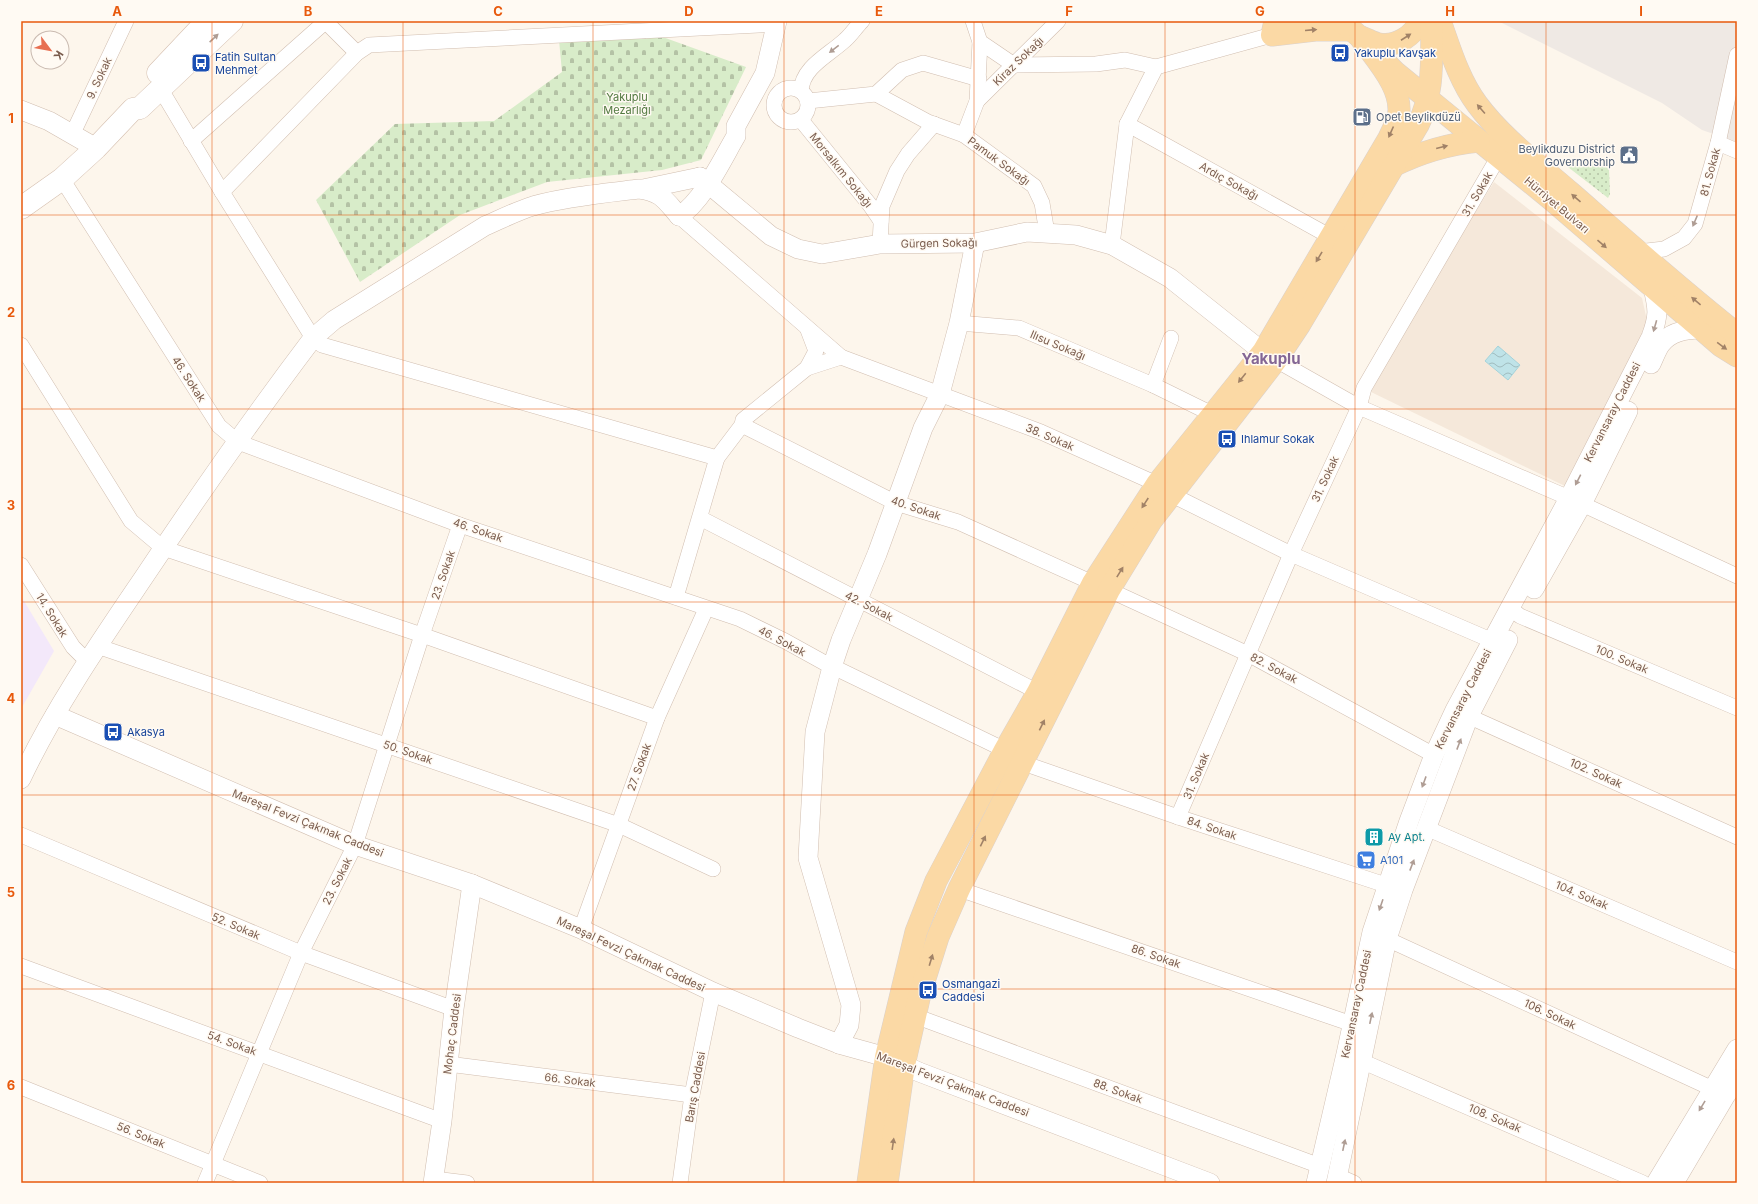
<svg xmlns="http://www.w3.org/2000/svg" width="1758" height="1204" font-family="Inter,sans-serif">
<style>
.residential{fill:#f5e8da}
.industrial{fill:#efe9e4}
.education{fill:#f3e8fa}
.grass{fill:url(#grass-dots)}
.cemetery{fill:url(#cemetery-stones)}
.water{fill:url(#water-waves);stroke:#a5d3da}
.lines{fill:none;stroke-linecap:round;stroke-linejoin:round}
.minor-casing{stroke:#d1beb0;stroke-width:16}
.tertiary-casing{stroke:#d1beb0;stroke-width:20}
.secondary-casing{stroke:#d6c0b0;stroke-width:23}
.primary-casing{stroke:#dad1cd;stroke-width:23}
.minor{stroke:#fff;stroke-width:15}
.tertiary{stroke:#fff;stroke-width:19}
.secondary{stroke:#fff;stroke-width:22}
.primary{stroke:#fbd9a5;stroke-width:22}
.oneway{fill:#a18267}
.oneway2{fill:#af9d94}
.grid{fill:none;stroke:#e8590c;stroke-width:1;stroke-opacity:0.55}
.labels{text-anchor:middle;stroke-width:3;stroke-linejoin:round;paint-order:stroke}
.transit-label{font-size:11px;fill:#164399;stroke:#fffaf3;text-anchor:start}
.street-label{font-size:11px;fill:#7a5c4d;stroke:#fffaf3}
.park-label{font-size:11px;fill:#537a41;stroke:#fffaf3}
.service-label{font-size:11px;fill:#4e5e75;stroke:#fffaf3;text-anchor:start}
.culture-label{font-size:11px;fill:#0d838f;stroke:#fffaf3;text-anchor:start}
.shop-label{font-size:11px;fill:#366cbe;stroke:#fffaf3;text-anchor:start}
.district-label{font-size:15px;font-weight:bold;fill:#846695;stroke:#fffaf3}
.neatline{fill:none;stroke:#e8590c;stroke-width:1.5}
.grid-label{font-size:13px;text-anchor:middle;font-weight:bold;fill:#e8590c}
</style>
<defs>
<pattern id="grass-dots" width="8" height="8" patternUnits="userSpaceOnUse"><rect width="8" height="8" fill="#d8ecc9"/><path d="M2 2h.1M6 6h.1" fill="none" stroke="#b4c2a5" stroke-width="1.8" stroke-linecap="round"/></pattern>
<pattern id="cemetery-stones" width="16" height="16" patternUnits="userSpaceOnUse"><rect width="16" height="16" fill="#d8ecc9"/><path d="M2 7V4a2 2 0 0 1 4 0v3zM10 15v-3a2 2 0 0 1 4 0v3z" fill="#b4c2a5"/></pattern>
<pattern id="water-waves" width="16" height="10" patternUnits="userSpaceOnUse"><rect width="16" height="10" fill="#bfe3e8"/><path d="M0 5q4-4 8 0t8 0" fill="none" stroke="#a0bbbe"/></pattern>
</defs>
<rect width="100%" height="100%" fill="#fdf6ec"/>
<polygon class="residential" points="1494,182 1642,298 1648,325 1567,487 1371,392 1409,320"/>
<polygon class="industrial" points="1498,21 1737,21 1737,142 1702,130 1662,103"/>
<polygon class="education" points="21,596 54,651 21,709"/>
<polygon class="grass" points="1593,158 1609,169 1610,194 1608,198 1564,164 1567,161"/>
<polygon class="cemetery" points="646,31 746,67 701,160 662,170 547,182 460,215 360,282 316,200 395,124 494,121 562,72 559,40"/>
<polygon class="water" points="1498,346 1520,365 1508,380 1485,361"/>
<g class="lines">
<g class="minor-casing">
<g id="minor">
<polyline points="325,21 357,53"/>
<polyline points="973,21 980,42 1014,65"/>
<polyline points="980,42 977,101 964,135 1034,186 1042,203 1047,233"/>
<polyline points="1014,65 1096,64 1125,60 1156,67 1272,35"/>
<circle cx="791" cy="105" r="17"/>
<polyline points="160,88 222,192 313,338 322,345 717,458 742,425 743,420 807,368 841,357 1041,432 1157,484"/>
<path d="M801 91C802 67 829 55 845 40 851 35 856 27 862 21"/>
<polyline points="876,94 928,122 964,135"/>
<polyline points="808,101 876,94 902,70 923,63 979,79"/>
<polyline points="977,101 1058,21"/>
<polyline points="801,120 870,205 881,221"/>
<polyline points="1127,124 1331,237"/>
<polyline points="72,135 126,21"/>
<polyline points="191,141 325,22"/>
<polyline points="1718,143 1737,151"/>
<polyline points="62,179 219,426 238,442 460,525 740,619 785,641 823,662 1005,750"/>
<polyline points="222,192 357,53 369,45 777,24"/>
<polyline points="679,216 841,357"/>
<polyline points="880,244 882,206 897,171 908,154 934,124"/>
<polyline points="1112,245 1127,124 1156,67"/>
<polyline points="1638,252 1664,249 1684,238 1695,224 1718,143 1737,55"/>
<polyline points="959,323 1019,328 1153,385 1212,414"/>
<polyline points="21,345 131,521 163,548 422,635 657,718"/>
<polyline points="1276,360 1359,407 1569,498 1737,576"/>
<polyline points="807,368 816,351 808,330"/>
<polyline points="1153,385 1171,338"/>
<polyline points="742,425 896,503 958,522 1093,583"/>
<polyline points="1172,495 1291,554 1493,641"/>
<polyline points="700,518 1038,692"/>
<polyline points="21,565 73,647 87,661"/>
<polyline points="1109,590 1248,654 1434,755"/>
<polyline points="676,597 717,458"/>
<polyline points="1510,608 1520,616 1737,708"/>
<polyline points="97,646 619,825 713,869"/>
<polyline points="1459,712 1737,837"/>
<polyline points="1023,763 1178,817 1398,889"/>
<polyline points="1178,817 1291,554 1359,407 1364,388 1499,156"/>
<polyline points="1426,828 1737,962"/>
<polyline points="21,835 301,953 454,1009"/>
<polyline points="959,889 1352,1024"/>
<polyline points="581,929 657,718 706,609"/>
<polyline points="1387,939 1713,1089"/>
<polyline points="21,966 442,1121"/>
<polyline points="915,1016 1320,1166"/>
<polyline points="1352,1057 1643,1183"/>
<polyline points="448,1064 692,1095"/>
<polyline points="21,1087 260,1183"/>
<polyline points="1338,1176 1354,1183"/>
<polyline points="434,1179 467,1183"/>
<polyline points="205,1183 301,953 355,845 422,635 460,525"/>
<polyline points="680,1183 692,1095 713,992"/>
</g>
</g>
<g class="tertiary-casing">
<g id="tertiary">
<polyline points="21,110 49,121 96,148"/>
<polyline points="700,177 771,236 798,249 822,254 880,244 975,243 1027,232 1076,235 1112,245 1170,278 1263,352"/>
<polyline points="643,189 700,177"/>
<path d="M679 216C702 203 723 158 736 136V126L765 73 777 21"/>
<path d="M1651 364C1654 358 1657 349 1661 344 1670 332 1687 329 1701 329"/>
<polyline points="1534,589 1582,504 1628,411"/>
<polyline points="55,715 355,845 472,884 581,929 713,992 798,1028 839,1044 886,1057 919,1072 1210,1183"/>
<path d="M21 779C55 707 100 642 144 577 198 496 254 416 313 338L334 320 485 226C501 219 517 211 533 206 565 197 606 193 639 189 662 192 665 200 679 216"/>
<polyline points="839,1044 849,1025 851,1005 808,858 815,732 832,667 841,640 877,554 923,428 940,394 959,323 975,243"/>
<polyline points="433,1183 442,1121 454,1009 472,884"/>
<path d="M1316 1183 1346 1054 1372 932 1409 821 1434 755 1455 710 1569 498 1651 337C1659 316 1658 309 1653 288"/>
<polyline points="1336,1183 1387,939 1403,890 1469,716 1508,640"/>
<polyline points="1656,1183 1737,1049"/>
<polyline points="1674,1183 1726,1095 1737,1079"/>
</g>
</g>
<g class="secondary-casing">
<g id="secondary">
<polyline points="158,73 207,21"/>
<polyline points="21,208 62,179 96,148 133,109 140,108 232,21"/>
</g>
</g>
<g class="primary-casing">
<g id="primary">
<polyline points="1275,21 1272,35 1315,30 1351,30"/>
<polyline points="1341,21 1360,37 1395,72 1552,200 1721,346 1737,356"/>
<path d="M1440 21C1450 49 1459 80 1477 104 1502 138 1539 165 1571 193 1626 241 1680 289 1737 334"/>
<path d="M1361 37C1367 39 1373 43 1379 44 1397 47 1413 36 1420 21"/>
<path d="M1393 166C1421 152 1448 144 1479 141"/>
<path d="M868 1183 886 1057 916 932 936 881 1005 750 1038 692 1093 583 1157 484 1263 352 1389 138C1392 131 1396 124 1398 118 1405 89 1375 59 1360 37"/>
<path d="M887 1183 904 1065 920 994 938 937 959 889 1109 590 1151 521 1276 360 1300 324 1418 125C1435 91 1431 58 1432 21"/>
</g>
</g>
<use href="#minor" class="minor"/>
<use href="#tertiary" class="tertiary"/>
<use href="#secondary" class="secondary"/>
<use href="#primary" class="primary"/>
</g>
<defs><path id="oneway-solid" d="M-6-.8H1V-3.2L6.5 0L1 3.2V.8H-6Z"/></defs>
<g class="oneway">
<use href="#oneway-solid" transform="translate(1311 30) rotate(-5)"/>
<use href="#oneway-solid" transform="translate(1406 37) rotate(-33)"/>
<use href="#oneway-solid" transform="translate(1481 109) rotate(-131)"/>
<use href="#oneway-solid" transform="translate(1391 132) rotate(114)"/>
<use href="#oneway-solid" transform="translate(1442 147) rotate(-14)"/>
<use href="#oneway-solid" transform="translate(1576 198) rotate(-139)"/>
<use href="#oneway-solid" transform="translate(1602 244) rotate(41)"/>
<use href="#oneway-solid" transform="translate(1319 257) rotate(121)"/>
<use href="#oneway-solid" transform="translate(1696 301) rotate(-140)"/>
<use href="#oneway-solid" transform="translate(1722 346) rotate(36)"/>
<use href="#oneway-solid" transform="translate(1242 378) rotate(129)"/>
<use href="#oneway-solid" transform="translate(1145 503) rotate(123)"/>
<use href="#oneway-solid" transform="translate(1120 572) rotate(-58)"/>
<use href="#oneway-solid" transform="translate(1042 725) rotate(-64)"/>
<use href="#oneway-solid" transform="translate(983 841) rotate(-64)"/>
<use href="#oneway-solid" transform="translate(931 960) rotate(-73)"/>
<use href="#oneway-solid" transform="translate(893 1144) rotate(-82)"/>
</g>
<g class="oneway2">
<use href="#oneway-solid" transform="translate(214 38) rotate(-43)"/>
<use href="#oneway-solid" transform="translate(834 49) rotate(142)"/>
<use href="#oneway-solid" transform="translate(1695 221) rotate(113)"/>
<use href="#oneway-solid" transform="translate(1655 326) rotate(106)"/>
<use href="#oneway-solid" transform="translate(1578 480) rotate(117)"/>
<use href="#oneway-solid" transform="translate(1459 744) rotate(-69)"/>
<use href="#oneway-solid" transform="translate(1424 782) rotate(110)"/>
<use href="#oneway-solid" transform="translate(1412 865) rotate(-69)"/>
<use href="#oneway-solid" transform="translate(1381 905) rotate(109)"/>
<use href="#oneway-solid" transform="translate(1371 1018) rotate(-78)"/>
<use href="#oneway-solid" transform="translate(1702 1106) rotate(121)"/>
<use href="#oneway-solid" transform="translate(1344 1145) rotate(-78)"/>
</g>
<path class="grid" d="M212 21V1183M403 21V1183M593 21V1183M784 21V1183M974 21V1183M1165 21V1183M1355 21V1183M1546 21V1183M21 215H1737M21 409H1737M21 602H1737M21 795H1737M21 989H1737"/>
<defs>
<g id="bus-square" transform="scale(1)"><rect x="-9" y="-9" width="18" height="18" rx="4" fill="#1a4fb4" stroke="#fffaf3"/><path d="M-5-6H5V4H4V6H2V4H-2V6H-4V4H-5ZM-3.5-4V0h7V-4ZM-3.5 1.2v1.5H-2V1.2ZM2 1.2v1.5H3.5V1.2Z" fill="#fff"/></g>
<g id="fuel-square" transform="scale(1)"><rect x="-9" y="-9" width="18" height="18" rx="4" fill="#5c6f8a" stroke="#fffaf3"/><path d="M-5.5-6h7V0h2V4h1.3V-2.5L3-4.5l.8-.8L6-3V5H2.5V1h-1V6h-7ZM-4.2-4.7v3.2H.2V-4.7Z" fill="#fff"/></g>
<g id="civic-square" transform="scale(1)"><rect x="-9" y="-9" width="18" height="18" rx="4" fill="#5c6f8a" stroke="#fffaf3"/><path d="M-.6-6.5H3V-4.5H.6V-3L4-1V1h2V6H-6V1h2V-1L-.6-3ZM-1.2 2.5V6h2.4V2.5Z" fill="#fff"/></g>
<g id="building-square" transform="scale(1)"><rect x="-9" y="-9" width="18" height="18" rx="4" fill="#0f9aa8" stroke="#fffaf3"/><path d="M-4-6H4V6H1V3H-1V6H-4ZM-2.5-4.3h1.7v1.8h-1.7ZM.8-4.3h1.7v1.8H.8ZM-2.5-1h1.7V.8h-1.7ZM.8-1h1.7V.8H.8Z" fill="#fff"/></g>
<g id="supermarket-square" transform="scale(1)"><rect x="-9" y="-9" width="18" height="18" rx="4" fill="#3f7fe0" stroke="#fffaf3"/><path d="M-6-5.5h2.5l.6 2H6L4.5 2H-2.5L-4.4-4H-6ZM-1.5 3.2a1.3 1.3 0 1 0 .1 0ZM3 3.2a1.3 1.3 0 1 0 .1 0Z" fill="#fff"/></g>
</defs>
<g fill-rule="evenodd">
<use href="#bus-square" x="1340" y="53"/>
<use href="#bus-square" x="201" y="63"/>
<use href="#fuel-square" x="1362" y="117"/>
<use href="#civic-square" x="1629" y="155"/>
<use href="#bus-square" x="1227" y="439"/>
<use href="#bus-square" x="113" y="732"/>
<use href="#building-square" x="1374" y="837"/>
<use href="#supermarket-square" x="1366" y="860"/>
<use href="#bus-square" x="928" y="990"/>
</g>
<g class="labels">
<g class="transit-label">
<text x="1354" y="57">Yakuplu Kavşak</text>
<text x="215" y="61">Fatih Sultan<tspan x="215" dy="13">Mehmet</tspan></text>
<text x="1241" y="443">Ihlamur Sokak</text>
<text x="127" y="736">Akasya</text>
<text x="942" y="988">Osmangazi<tspan x="942" dy="13">Caddesi</tspan></text>
</g>
<g class="street-label">
<text transform="translate(1018 61) rotate(-44)" y="4">Kiraz Sokağı</text>
<text transform="translate(99 78) rotate(-65)" y="4">9. Sokak</text>
<text transform="translate(999 161) rotate(36)" y="4">Pamuk Sokağı</text>
<text transform="translate(841 170) rotate(51)" y="4">Morsalkım Sokağı</text>
<text transform="translate(1710 172) rotate(-75)" y="4">81. Sokak</text>
<text transform="translate(1229 181) rotate(29)" y="4">Ardıç Sokağı</text>
<text transform="translate(1477 194) rotate(-60)" y="4">31. Sokak</text>
<text transform="translate(1557 205) rotate(40)" y="4">Hürriyet Bulvarı</text>
<text transform="translate(939 243) rotate(-1)" y="4">Gürgen Sokağı</text>
<text transform="translate(1058 345) rotate(23)" y="4">Ilısu Sokağı</text>
<text transform="translate(189 379) rotate(57)" y="4">46. Sokak</text>
<text transform="translate(1612 412) rotate(-63)" y="4">Kervansaray Caddesi</text>
<text transform="translate(1050 437) rotate(23)" y="4">38. Sokak</text>
<text transform="translate(1325 479) rotate(-65)" y="4">31. Sokak</text>
<text transform="translate(916 508) rotate(19)" y="4">40. Sokak</text>
<text transform="translate(478 530) rotate(19)" y="4">46. Sokak</text>
<text transform="translate(443 575) rotate(-71)" y="4">23. Sokak</text>
<text transform="translate(869 606) rotate(27)" y="4">42. Sokak</text>
<text transform="translate(52 615) rotate(58)" y="4">14. Sokak</text>
<text transform="translate(782 641) rotate(28)" y="4">46. Sokak</text>
<text transform="translate(1622 659) rotate(23)" y="4">100. Sokak</text>
<text transform="translate(1274 668) rotate(28)" y="4">82. Sokak</text>
<text transform="translate(1463 699) rotate(-63)" y="4">Kervansaray Caddesi</text>
<text transform="translate(408 752) rotate(19)" y="4">50. Sokak</text>
<text transform="translate(639 767) rotate(-70)" y="4">27. Sokak</text>
<text transform="translate(1596 773) rotate(24)" y="4">102. Sokak</text>
<text transform="translate(1196 776) rotate(-67)" y="4">31. Sokak</text>
<text transform="translate(308 823) rotate(22)" y="4">Mareşal Fevzi Çakmak Caddesi</text>
<text transform="translate(1212 828) rotate(18)" y="4">84. Sokak</text>
<text transform="translate(337 881) rotate(-63)" y="4">23. Sokak</text>
<text transform="translate(1582 895) rotate(23)" y="4">104. Sokak</text>
<text transform="translate(236 926) rotate(23)" y="4">52. Sokak</text>
<text transform="translate(631 954) rotate(25)" y="4">Mareşal Fevzi Çakmak Caddesi</text>
<text transform="translate(1156 956) rotate(19)" y="4">86. Sokak</text>
<text transform="translate(1356 1004) rotate(-78)" y="4">Kervansaray Caddesi</text>
<text transform="translate(1550 1014) rotate(25)" y="4">106. Sokak</text>
<text transform="translate(452 1034) rotate(-83)" y="4">Mohaç Caddesi</text>
<text transform="translate(232 1043) rotate(20)" y="4">54. Sokak</text>
<text transform="translate(570 1080) rotate(7)" y="4">66. Sokak</text>
<text transform="translate(953 1084) rotate(21)" y="4">Mareşal Fevzi Çakmak Caddesi</text>
<text transform="translate(695 1087) rotate(-80)" y="4">Barış Caddesi</text>
<text transform="translate(1118 1091) rotate(20)" y="4">88. Sokak</text>
<text transform="translate(1495 1118) rotate(23)" y="4">108. Sokak</text>
<text transform="translate(141 1135) rotate(22)" y="4">56. Sokak</text>
</g>
<g class="park-label">
<text x="627" y="101">Yakuplu<tspan x="627" dy="13">Mezarlığı</tspan></text>
</g>
<g class="service-label">
<text x="1376" y="121">Opet Beylikdüzü</text>
<text x="1615" y="153" text-anchor="end">Beylikduzu District<tspan x="1615" dy="13">Governorship</tspan></text>
</g>
<g class="culture-label">
<text x="1388" y="841">Ay Apt.</text>
</g>
<g class="shop-label">
<text x="1380" y="864">A101</text>
</g>
<g class="district-label">
<text x="1271" y="364">Yakuplu</text>
</g>
</g>
<rect width="1758" height="1204" fill="none" stroke="#fffaf3" stroke-width="44"/>
<g transform="translate(50 50) rotate(122)"><circle r="19" fill="#fffaf3" stroke="#cabbb1"/>
<path d="M0-3L7 15L0 10L-7 15Z" fill="#e76f51"/>
<text y="-6" font-size="11" font-weight="bold" text-anchor="middle" fill="#7a5c4d">K</text>
</g>
<rect x="22" y="22" width="1714" height="1160" class="neatline"/>
<g class="grid-label">
<text x="117" y="16">A</text>
<text x="308" y="16">B</text>
<text x="498" y="16">C</text>
<text x="689" y="16">D</text>
<text x="879" y="16">E</text>
<text x="1069" y="16">F</text>
<text x="1260" y="16">G</text>
<text x="1450" y="16">H</text>
<text x="1641" y="16">I</text>
<text x="11" y="123">1</text>
<text x="11" y="317">2</text>
<text x="11" y="510">3</text>
<text x="11" y="703">4</text>
<text x="11" y="897">5</text>
<text x="11" y="1090">6</text>
</g>
</svg>
